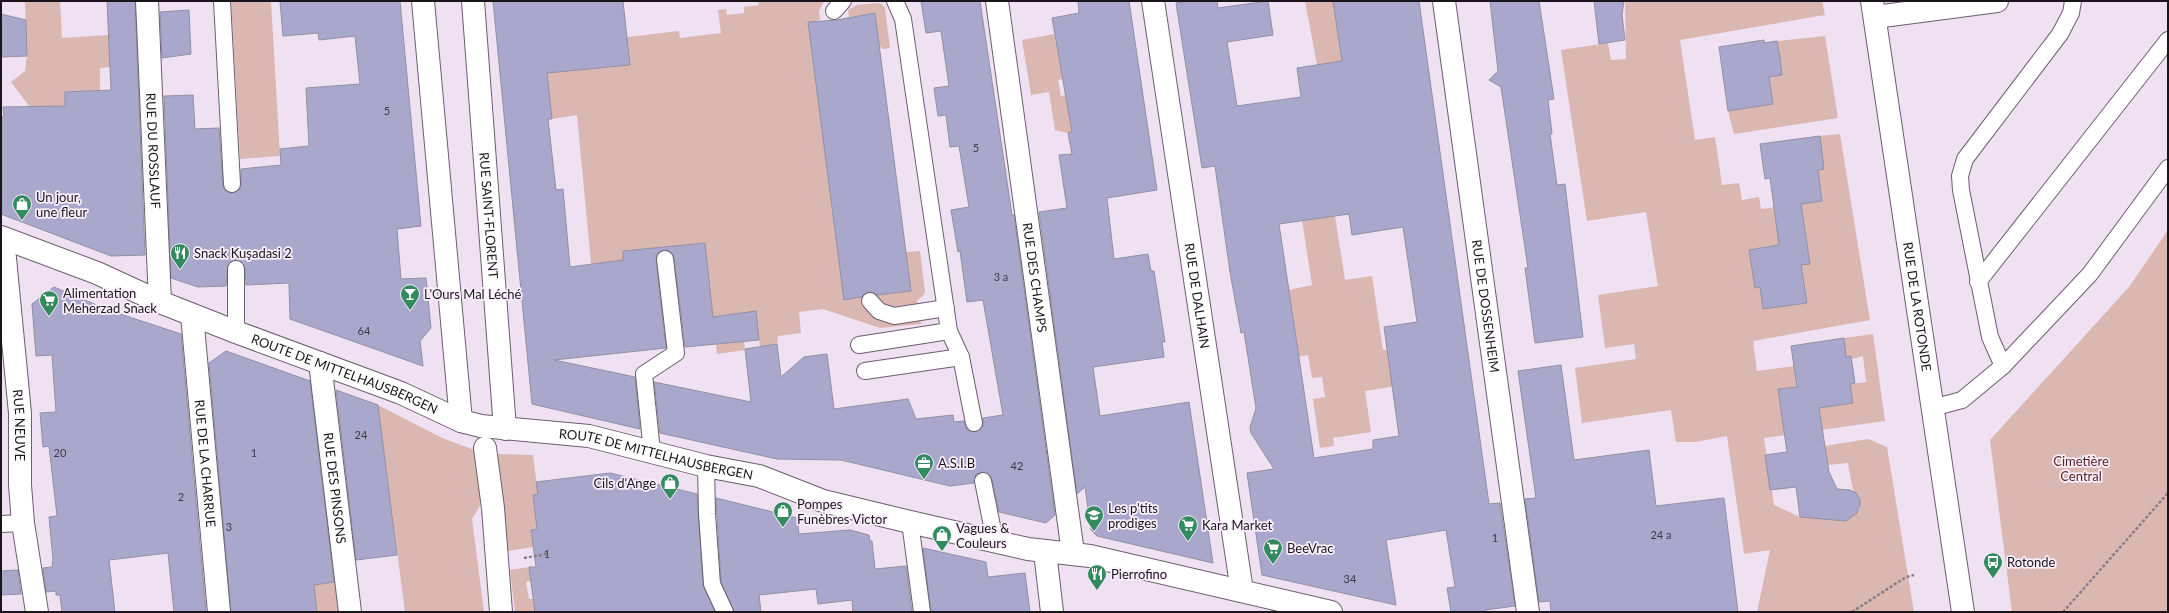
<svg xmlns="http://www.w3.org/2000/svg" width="2169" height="613" font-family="Lato,sans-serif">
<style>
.green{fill:#dbb7b2}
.building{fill:#aaa7cd;stroke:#9190a3;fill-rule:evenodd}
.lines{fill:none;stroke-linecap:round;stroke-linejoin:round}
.service-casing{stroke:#6b5e6d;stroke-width:18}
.pedestrian-casing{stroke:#6b5e6d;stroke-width:24}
.minor-casing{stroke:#6b5e6d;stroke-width:24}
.tertiary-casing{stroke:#6b5e6d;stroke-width:24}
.path{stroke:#877d89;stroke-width:2.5;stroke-dasharray:3 2;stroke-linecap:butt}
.service{stroke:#fff;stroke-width:16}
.pedestrian{stroke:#fff;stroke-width:22}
.minor{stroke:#fff;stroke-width:22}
.tertiary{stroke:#fff;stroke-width:22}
.labels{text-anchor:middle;stroke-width:3.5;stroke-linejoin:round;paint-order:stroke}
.number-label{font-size:11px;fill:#3e3a48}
.street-label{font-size:13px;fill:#1a151b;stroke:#fbeffd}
.poi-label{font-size:13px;fill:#1a151b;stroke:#fbeffd;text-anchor:start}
.park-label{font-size:13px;fill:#561d1b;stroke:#fbeffd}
</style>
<rect width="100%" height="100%" fill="#efe0f2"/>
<g class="green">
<polygon points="25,1 60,1 62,38 109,35 110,67 100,68 100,90 65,92 66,121 30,123 30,107 11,82 25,71 27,56"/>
<polygon points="231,1 271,1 280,156 240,159"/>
<polygon points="758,1 824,1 819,11 820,20 808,22 844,299 911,291 906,252 920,251 925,292 923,296 917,300 921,324 880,328 823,309 799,312 801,333 778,336 777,344 760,347 756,312 741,314 745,350 717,354 705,243 623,251 633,352 599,348 577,115 552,119 547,72 615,67 615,64 630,62 628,45 613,47 612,39 679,31 680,38 721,33 718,10 726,9 727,15 744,13 744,7 759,5"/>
<polygon points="1305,1 1333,1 1387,20 1342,64 1317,65"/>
<polygon points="1625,1 1822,1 1825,15 1680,40 1695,140 1715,137 1722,185 1739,183 1742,200 1759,197 1761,209 1822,201 1818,170 1824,168 1819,136 1840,134 1870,320 1753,341 1757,371 1794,366 1797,387 1778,389 1853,402 1850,384 1866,382 1863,356 1852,359 1851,356 1846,357 1844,338 1873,334 1885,421 1764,438 1774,505 1800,517 1846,519 1855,515 1860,509 1860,499 1853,491 1848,463 1828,465 1825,446 1868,439 1887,447 1914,612 1757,612 1770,550 1744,554 1727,436 1696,442 1676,442 1671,410 1582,423 1575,368 1636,359 1634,344 1605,348 1598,295 1658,286 1646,212 1587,221 1561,50 1608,43 1611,60 1626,59"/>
<polygon points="876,3 882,4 885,8 890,48 883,49 879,46 875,13 849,17 848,10 857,5"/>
<polygon points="1054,34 1063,79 1058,80 1061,96 1095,91 1086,130 1068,133 1055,130 1049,92 1031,95 1022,40"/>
<polygon points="1825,36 1838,118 1734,134 1728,111 1773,104 1769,77 1782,75 1777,41"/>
<polygon points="1335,216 1345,280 1372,276 1383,350 1396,349 1403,385 1365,391 1371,432 1333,438 1334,446 1320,448 1313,399 1325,397 1322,377 1312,378 1308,355 1291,358 1288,344 1297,342 1289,290 1312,285 1302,220"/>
<polygon points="2168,230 2168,612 2012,612 1990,440 2129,287"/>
<polygon points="378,405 440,437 474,450 481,504 472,519 484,612 405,612"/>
<polygon points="497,454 533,455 538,494 533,496 535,513 542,528 533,547 508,551"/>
<polygon points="529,567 531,581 526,582 529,599 533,599 535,612 515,612 510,570"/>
<polygon points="337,582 340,612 317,612 314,585"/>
</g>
<g class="building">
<polygon points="107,1 135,1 145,255 111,256 1,214 1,117 4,117 3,107 65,106 65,92 111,90"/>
<polygon points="280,1 400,1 421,226 397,229 401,279 426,278 431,328 420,341 423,366 290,319 289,283 246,285 245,269 240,261 232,261 228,265 226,286 198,287 171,278 164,96 193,95 195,129 219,128 223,185 224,189 232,193 241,188 241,169 281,165 280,149 309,146 306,88 360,84 355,36 319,40 318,33 283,36"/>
<polygon points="493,1 623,1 630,65 547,73 552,119 548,119 556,190 563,189 570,267 623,260 623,251 705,243 713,317 756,311 759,340 685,347 674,258 668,250 659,252 656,260 666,348 554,360 635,377 640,429 532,404"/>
<polygon points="921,1 980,1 1012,215 1014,215 1055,515 1046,523 999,512 992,479 986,472 976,474 974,483 950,486 841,460 777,459 660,433 654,382 751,402 745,349 777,344 781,377 804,357 827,354 834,409 908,399 916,419 953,415 954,422 964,421 967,430 975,432 983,426 983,418 1003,415 983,300 967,302 960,251 958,252 951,210 969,207 959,146 950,147 946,115 938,116 934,88 949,86 941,31 926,33"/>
<polygon points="1078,1 1129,1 1157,190 1107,198 1114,259 1148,254 1151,271 1154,271 1165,342 1162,342 1164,357 1093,367 1100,416 1189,402 1213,563 1097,536 1091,530 1085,487 1077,494 1039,212 1067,208 1059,155 1072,154 1068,133 1072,132 1052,18 1079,13"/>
<path d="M1191 1H1217L1218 8 1268 1 1273 35 1227 42 1237 106 1301 97 1297 68 1342 61 1333 1H1419L1489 504 1500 503 1515 606 1485 610V612H1451L1447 588 1455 587 1446 530 1386 540 1396 605 1262 575 1247 473 1274 469 1251 433 1250 427 1256 408 1244 332 1241 333 1230 272 1215 166 1202 168 1176 3ZM1349 214 1352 235 1403 227 1417 322 1384 327 1399 436 1373 440V449L1314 458 1279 224Z"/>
<polygon points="1490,1 1539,1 1554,99 1548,100 1552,134 1550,134 1557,185 1565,184 1583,337 1535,343 1525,268 1528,268 1501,87 1489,80 1498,71"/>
<polygon points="1594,1 1624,1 1622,15 1625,40 1599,44"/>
<polygon points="189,10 191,54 162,58 160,12"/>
<polygon points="875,13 911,291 878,295 868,292 861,297 844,300 808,22 837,20"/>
<polygon points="1,14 26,20 27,56 1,57"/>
<polygon points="1764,40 1764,43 1777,41 1780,58 1782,75 1769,77 1773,104 1728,111 1719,47"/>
<polygon points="1820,136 1824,169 1818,170 1822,201 1801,204 1810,264 1801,265 1807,303 1763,309 1760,287 1755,288 1749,250 1779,245 1770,178 1765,179 1760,144"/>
<polygon points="54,287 111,311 181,334 206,612 174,612 168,553 109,560 115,612 62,612 60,595 56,595 56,591 46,592 43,568 52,567 53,559 49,517 57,516 49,446 43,447 40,413 56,412 52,355 36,356 32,304"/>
<polygon points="1844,338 1846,357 1851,356 1855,383 1850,384 1853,403 1819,408 1829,472 1837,489 1850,490 1856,493 1860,499 1860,505 1857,513 1846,521 1800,517 1796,487 1770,490 1765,455 1787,452 1778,389 1797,387 1791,346"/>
<polygon points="226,351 310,381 334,582 314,585 317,612 231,612 209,363"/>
<polygon points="1561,365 1574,460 1649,450 1656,506 1724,498 1738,612 1551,612 1550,601 1539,602 1525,499 1536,498 1518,371"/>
<polygon points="336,390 378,405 397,555 356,560"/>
<polygon points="610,473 697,494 703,585 715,612 535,612 529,567 536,567 531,530 537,529 533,495 538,494 536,482"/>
<polygon points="716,498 797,518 799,534 850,530 869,535 870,541 872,541 875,569 906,566 912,612 853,612 852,600 818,604 816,589 759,595 761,612 734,612 721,582"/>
<polygon points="923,548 986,562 988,577 1025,573 1030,612 931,612"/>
<polygon points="18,570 21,594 1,595 1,571"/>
</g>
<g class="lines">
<g class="service-casing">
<g id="service">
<polyline points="222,1 232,184"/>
<polyline points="895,1 903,19 949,331 961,357 974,423"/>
<polyline points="834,11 843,1"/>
<polyline points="236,269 236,332"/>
<polyline points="1978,282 2168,40"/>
<polyline points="870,301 879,311 894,316 946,308"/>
<polyline points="859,345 949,331"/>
<polyline points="2003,366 1990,337 1961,190 1960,176 1965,159 2060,34 2071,13 2073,1"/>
<polyline points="865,371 961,357"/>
<polyline points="1932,408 1962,400 2003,366 2090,274 2168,168"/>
<polyline points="652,452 644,374 676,353 665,259"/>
<polyline points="706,466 707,514 712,584 725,612"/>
<polyline points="983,481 995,541"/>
<polyline points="910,522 922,612"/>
<polyline points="1,524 23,523"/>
</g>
</g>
<g class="pedestrian-casing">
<polyline id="pedestrian" points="485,448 493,508 501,612"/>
</g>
<g class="minor-casing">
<g id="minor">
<path id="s1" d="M147 1 160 302"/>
<polyline points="423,1 461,421"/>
<path id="s2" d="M473 1 505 429"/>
<path id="s3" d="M997 1 1073 553"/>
<path id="s4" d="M1153 1 1242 591"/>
<path id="s5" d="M1444 1 1528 612"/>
<path id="s6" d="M1872 1 1963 612"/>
<polyline points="1875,17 1997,1"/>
<path id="s7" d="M3 238 20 413V485L23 523 37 612"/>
<path id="s8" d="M192 315 219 612"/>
<path id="s9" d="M320 363 350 612"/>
<polyline points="1045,552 1052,612"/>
</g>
</g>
<g class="tertiary-casing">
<g id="tertiary">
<path id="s10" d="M1 237 97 273 160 302 236 332 401 393 461 421 481 426 589 436 706 466 759 476 823 501 910 522 1028 549 1090 556 1331 612"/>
</g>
</g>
<g class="path">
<polyline points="524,558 547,554"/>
<polyline points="1852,612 1906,577 1914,575"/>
<polyline points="2063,612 2168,493"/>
</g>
<use href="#service" class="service"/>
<use href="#pedestrian" class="pedestrian"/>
<use href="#minor" class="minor"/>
<use href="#tertiary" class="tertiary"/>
</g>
<defs>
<g id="shop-pin" transform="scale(1)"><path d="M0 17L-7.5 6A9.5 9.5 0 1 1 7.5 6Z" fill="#328a5f" stroke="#fbeffd"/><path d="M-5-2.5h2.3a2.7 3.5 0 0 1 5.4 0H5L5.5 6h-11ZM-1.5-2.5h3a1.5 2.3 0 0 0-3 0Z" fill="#fff"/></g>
<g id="restaurant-pin" transform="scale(1)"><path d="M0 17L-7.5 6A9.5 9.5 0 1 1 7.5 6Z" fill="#328a5f" stroke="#fbeffd"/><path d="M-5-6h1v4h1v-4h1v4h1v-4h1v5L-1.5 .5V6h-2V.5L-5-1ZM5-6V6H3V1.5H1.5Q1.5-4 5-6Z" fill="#fff"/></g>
<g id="bar-pin" transform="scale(1)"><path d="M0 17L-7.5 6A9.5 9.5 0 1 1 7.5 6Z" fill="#328a5f" stroke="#fbeffd"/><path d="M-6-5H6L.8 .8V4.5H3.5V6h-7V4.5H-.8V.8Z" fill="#fff"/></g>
<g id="supermarket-pin" transform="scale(1)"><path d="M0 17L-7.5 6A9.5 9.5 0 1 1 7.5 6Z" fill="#328a5f" stroke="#fbeffd"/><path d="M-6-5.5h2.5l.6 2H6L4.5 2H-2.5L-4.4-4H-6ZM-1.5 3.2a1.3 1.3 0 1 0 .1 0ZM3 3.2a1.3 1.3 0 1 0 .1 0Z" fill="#fff"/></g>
<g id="office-pin" transform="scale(1)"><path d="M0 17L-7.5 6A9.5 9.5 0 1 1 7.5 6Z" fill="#328a5f" stroke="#fbeffd"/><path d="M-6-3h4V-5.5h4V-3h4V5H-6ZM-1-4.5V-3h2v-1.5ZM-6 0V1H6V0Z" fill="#fff"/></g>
<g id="school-pin" transform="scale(1)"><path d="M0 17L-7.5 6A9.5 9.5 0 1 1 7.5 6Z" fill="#328a5f" stroke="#fbeffd"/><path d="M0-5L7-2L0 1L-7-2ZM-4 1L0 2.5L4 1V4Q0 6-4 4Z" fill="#fff"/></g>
<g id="bus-pin" transform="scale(1)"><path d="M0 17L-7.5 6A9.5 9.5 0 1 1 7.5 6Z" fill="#328a5f" stroke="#fbeffd"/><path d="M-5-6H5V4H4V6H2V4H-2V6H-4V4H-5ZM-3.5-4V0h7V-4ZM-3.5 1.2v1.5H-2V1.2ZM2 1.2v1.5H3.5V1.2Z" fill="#fff"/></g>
</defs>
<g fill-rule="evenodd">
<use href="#shop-pin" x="22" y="204"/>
<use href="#restaurant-pin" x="180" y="253"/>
<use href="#bar-pin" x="410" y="294"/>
<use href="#supermarket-pin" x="49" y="300"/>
<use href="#office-pin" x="924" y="463"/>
<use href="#shop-pin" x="670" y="483"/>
<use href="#shop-pin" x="783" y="511"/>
<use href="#school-pin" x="1094" y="515"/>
<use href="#supermarket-pin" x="1188" y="525"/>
<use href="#shop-pin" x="942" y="535"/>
<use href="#supermarket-pin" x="1273" y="548"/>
<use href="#bus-pin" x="1993" y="562"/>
<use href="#restaurant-pin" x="1097" y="574"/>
</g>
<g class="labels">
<g class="number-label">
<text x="387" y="115">5</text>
<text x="976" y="152">5</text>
<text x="1001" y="281">3 a</text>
<text x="364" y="335">64</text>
<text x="361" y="439">24</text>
<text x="60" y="457">20</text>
<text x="254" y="457">1</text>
<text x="1017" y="470">42</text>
<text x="181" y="501">2</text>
<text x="229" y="531">3</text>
<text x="1661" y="539">24 a</text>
<text x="1495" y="542">1</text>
<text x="547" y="558">1</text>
<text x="1350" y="583">34</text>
</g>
<g class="street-label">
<text dy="5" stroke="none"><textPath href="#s1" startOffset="150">RUE DU ROSSLAUF</textPath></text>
<text dy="5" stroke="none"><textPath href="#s2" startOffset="215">RUE SAINT-FLORENT</textPath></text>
<text dy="5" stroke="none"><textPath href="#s3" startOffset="279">RUE DES CHAMPS</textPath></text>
<text dy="5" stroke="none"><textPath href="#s4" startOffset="298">RUE DE DALHAIN</textPath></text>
<text dy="5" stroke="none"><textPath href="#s5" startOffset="308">RUE DE DOSSENHEIM</textPath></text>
<text dy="5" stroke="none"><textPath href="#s6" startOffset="309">RUE DE LA ROTONDE</textPath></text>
<text dy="5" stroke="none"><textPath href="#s10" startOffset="370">ROUTE DE MITTELHAUSBERGEN</textPath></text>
<text dy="5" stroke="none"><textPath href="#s7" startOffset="188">RUE NEUVE</textPath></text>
<text dy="5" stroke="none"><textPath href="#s10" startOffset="694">ROUTE DE MITTELHAUSBERGEN</textPath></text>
<text dy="5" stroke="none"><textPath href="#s8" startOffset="149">RUE DE LA CHARRUE</textPath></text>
<text dy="5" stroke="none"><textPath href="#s9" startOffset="126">RUE DES PINSONS</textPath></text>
</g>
<g class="poi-label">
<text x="36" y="202">Un jour,<tspan x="36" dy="15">une fleur</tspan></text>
<text x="194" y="258">Snack Kuşadasi 2</text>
<text x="63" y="298">Alimentation<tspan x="63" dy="15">Meherzad Snack</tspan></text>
<text x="424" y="299">L'Ours Mal Léché</text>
<text x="938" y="468">A.S.I.B</text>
<text x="656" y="488" text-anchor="end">Cils d'Ange</text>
<text x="797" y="509">Pompes<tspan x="797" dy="15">Funèbres Victor</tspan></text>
<text x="1108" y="513">Les p'tits<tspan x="1108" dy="15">prodiges</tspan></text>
<text x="1202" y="530">Kara Market</text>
<text x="956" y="533">Vagues &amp;<tspan x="956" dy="15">Couleurs</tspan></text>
<text x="1287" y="553">BeeVrac</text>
<text x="2007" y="567">Rotonde</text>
<text x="1111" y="579">Pierrofino</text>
</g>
<g class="park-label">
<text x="2081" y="466">Cimetière<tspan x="2081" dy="15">Central</tspan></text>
</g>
</g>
<rect width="2169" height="613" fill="none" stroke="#1a151b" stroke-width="4"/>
</svg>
